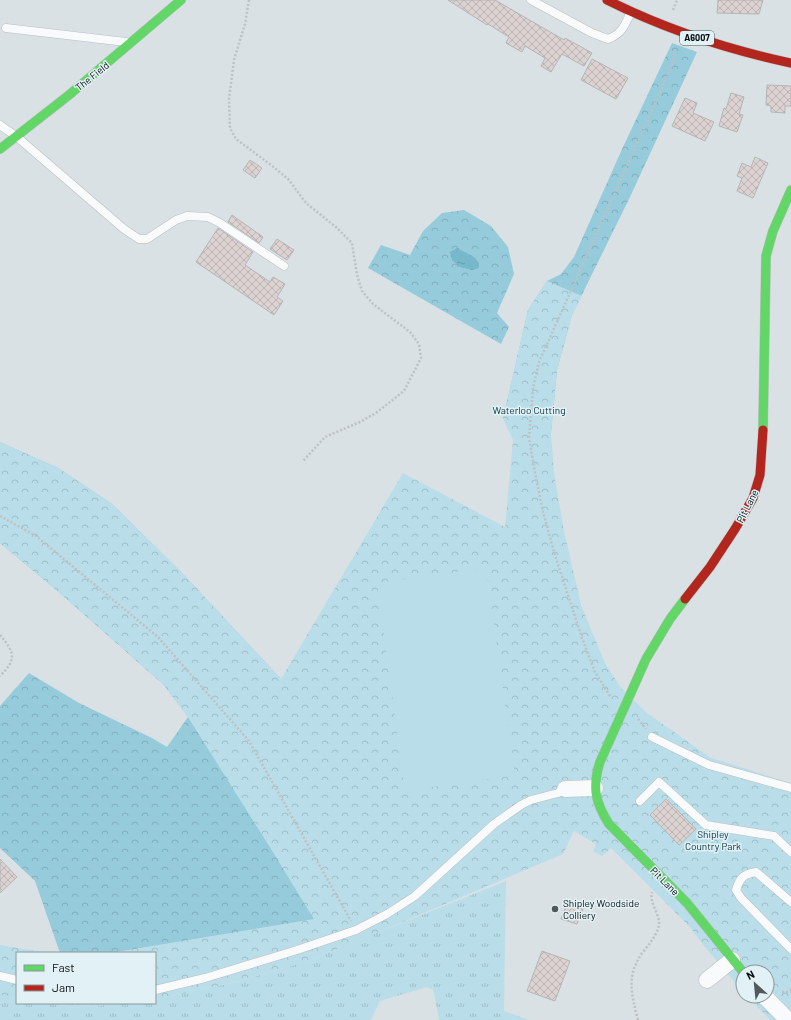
<svg xmlns="http://www.w3.org/2000/svg" width="791" height="1020" font-family="Barlow,sans-serif">
<style>
.grass{fill:url(#grass-tufts)}
.forest{fill:url(#forest-crowns)}
.park{fill:url(#park-crowns)}
.garden{fill:#badee9}
.water{fill:url(#water-ripples)}
.building{fill:url(#building-cross-hatch);stroke:#b4b5b6}
.lines{fill:none;stroke-linecap:round;stroke-linejoin:round}
.lane-casing{stroke:#b9bfc1;stroke-width:9}
.street-casing{stroke:#b9bfc1;stroke-width:17}
.fast-casing{stroke:#b9bfc1;stroke-width:10}
.jam-casing{stroke:#b9bfc1;stroke-width:10}
.path{stroke:#bec1c3;stroke-width:2.5;stroke-dasharray:2 2;stroke-linecap:butt}
.lane{stroke:#f9fafb;stroke-width:8}
.street{stroke:#f9fafb;stroke-width:16}
.fast{stroke:#63d668;stroke-width:9}
.jam{stroke:#b3261e;stroke-width:9}
.poi-dot{fill:#52595b;stroke:#e1f1f6;stroke-width:1.5}
.labels{text-anchor:middle;stroke-width:3;stroke-linejoin:round;paint-order:stroke}
.shield{fill:#e1f1f6;stroke:#4a5456;stroke-width:1}
.shield-label{font-size:9px;font-weight:bold;fill:#0a1011}
.street-label{font-size:10px;fill:#0a1011;stroke:#e1f1f6}
.park-label{font-size:10px;fill:#06323d;stroke:#e1f1f6}
.poi-label{font-size:10px;fill:#0a1011;stroke:#e1f1f6;text-anchor:start}
</style>
<defs>
<pattern id="grass-tufts" width="24" height="20" patternUnits="userSpaceOnUse"><rect width="24" height="20" fill="#badee9"/><path d="M3 7l-1-3M5 7V3M7 7l1-3M15 17l-1-3M17 17v-4M19 17l1-3" fill="none" stroke="#9fbdc7"/></pattern>
<pattern id="forest-crowns" width="20" height="18" patternUnits="userSpaceOnUse"><rect width="20" height="18" fill="#96cbdb"/><path d="M2 6a3 3 0 1 1 6 0M12 15a3 3 0 1 1 6 0" fill="none" stroke="#80adbb"/></pattern>
<pattern id="park-crowns" width="20" height="18" patternUnits="userSpaceOnUse"><rect width="20" height="18" fill="#badee9"/><path d="M2 6a3 3 0 1 1 6 0M12 15a3 3 0 1 1 6 0" fill="none" stroke="#9fbdc7"/></pattern>
<pattern id="water-ripples" width="26" height="14" patternUnits="userSpaceOnUse"><rect width="26" height="14" fill="#77b8cb"/><path d="M2 4q2-2 4 0t4 0M15 11q2-2 4 0t4 0" fill="none" stroke="#669dad"/></pattern>
<pattern id="building-cross-hatch" width="8" height="8" patternUnits="userSpaceOnUse"><rect width="8" height="8" fill="#ddd2d2"/><path d="M0 0l8 8M0 8l8-8" fill="none" stroke="#bcb3b3"/></pattern>
</defs>
<rect width="100%" height="100%" fill="#d9e1e4"/>
<polygon class="grass" points="506,881 504,1011 529,1020 439,1020 434,993 433,990 427,987 380,1001 371,1020 0,1020 0,995 17,998 17,1003 48,1003 74,1008 125,1003 155,1003 155,1000 240,981 304,962"/>
<g class="forest">
<polygon points="672,43 697,52 630,197 572,315 557,370 551,433 503,419 528,310 547,281 561,274 574,257 623,147"/>
<polygon points="464,210 491,226 508,247 514,274 497,313 509,327 501,344 368,268 381,245 410,255 423,231 442,213"/>
<polygon points="0,442 58,468 112,504 183,574 281,679 314,920 111,953 60,953 35,881 0,848 0,706 29,673 79,703 152,738 167,747 188,717 164,685 61,594 0,543"/>
</g>
<g class="park">
<polygon points="547,281 582,296 572,315 557,370 551,433 554,473 564,531 581,605 605,663 621,688 647,713 711,758 791,783 791,1020 770,1020 747,996 767,996 767,972 743,972 743,992 705,947 689,926 611,848 602,856 593,851 596,844 574,831 563,854 372,935 304,962 240,981 155,1000 155,953 111,953 314,919 271,849 188,717 164,685 61,594 0,543 0,442 58,468 112,504 183,574 281,679 403,473 505,527 513,440 503,419 528,310"/>
<polygon points="0,945 49,953 17,953 17,998 0,995"/>
<polygon points="48,1003 125,1003 74,1008"/>
</g>
<polygon class="garden" points="486,568 515,775 405,791 377,583"/>
<polygon class="water" points="457,248 474,257 479,263 479,268 472,270 460,267 452,260 450,252"/>
<g class="building">
<polygon points="448,0 495,0 564,40 565,38 592,53 584,66 562,54 551,72 541,66 545,58 525,46 522,52 506,43 509,37 488,24 487,25"/>
<polygon points="718,0 763,0 759,14 717,13"/>
<polygon points="592,59 628,78 616,99 581,80"/>
<polygon points="767,85 791,86 791,106 785,106 785,113 771,112 771,106 766,105"/>
<polygon points="731,93 744,97 739,114 743,115 737,132 719,126 724,108 726,109"/>
<polygon points="685,98 697,103 693,113 714,122 705,141 672,126"/>
<polygon points="755,157 768,163 753,198 737,191 742,178 737,176 742,163 751,167"/>
<polygon points="250,160 262,168 255,178 243,170"/>
<polygon points="232,215 263,237 259,243 228,222"/>
<polygon points="218,228 253,252 245,265 270,282 273,277 285,284 277,297 283,301 274,315 196,262"/>
<polygon points="277,239 294,250 287,260 270,249"/>
<polygon points="666,799 696,829 679,845 650,815"/>
<polygon points="0,859 17,877 0,893"/>
<polygon points="568,901 584,906 577,924 561,919"/>
<polygon points="542,951 570,961 555,1001 527,991"/>
</g>
<g class="lines">
<g class="lane-casing">
<g id="lane">
<path d="M531 0 592 33 608 39C622 34 625 25 631 12"/>
<polyline points="6,28 126,42"/>
<polyline points="0,125 17,137 124,229 139,239 147,239 176,220 187,216 208,217 220,223 284,266"/>
<polyline points="652,737 709,765 791,788"/>
<polyline points="640,801 659,782 706,825 774,836 791,852"/>
<path d="M791 902 756 872C743 874 740 878 736 890L741 898 791 949"/>
<polyline points="0,976 17,980"/>
<polyline points="155,990 205,978 297,950 356,930 387,914 415,896 494,824 521,805 531,800 558,793 565,789"/>
</g>
</g>
<g class="street-casing">
<g id="street">
<polyline points="565,789 595,788"/>
<polyline points="707,980 732,960"/>
<polyline points="764,996 788,1020"/>
</g>
</g>
<g class="fast-casing">
<g id="fast">
<polyline points="0,149 69,95 181,0"/>
<polyline points="763,430 766,256 773,231 791,190"/>
<path d="M685 599 670 619 646 659 600 762C592 787 595 802 609 824L687 903 743 972"/>
</g>
</g>
<g class="jam-casing">
<g id="jam">
<path d="M607 0C667 30 725 49 791 63"/>
<polyline points="685,599 710,567 735,529 753,498 760,475 763,430"/>
</g>
</g>
<g class="path">
<polyline points="249,0 245,24 234,60 229,99 230,128 236,139 275,168 289,180 306,203 336,227 352,243 357,275 362,291 373,304 410,332 419,344 421,358 404,391 376,413 360,422 325,437 303,461"/>
<polyline points="673,10 677,0"/>
<polyline points="0,516 36,536 158,637 249,741 351,921"/>
<path d="M0 635C15 653 17 659 0 676"/>
<path d="M610 696 595 672 582 638 554 552 543 512 536 478 529 438 533 388 539 362 674 61C673 57 673 55 675 51H677"/>
<polyline points="638,719 646,729"/>
<polyline points="782,992 787,992 791,990"/>
<path d="M638 1020C631 993 626 975 643 952 650 943 657 935 659 925 660 913 649 904 652 892"/>
</g>
<use href="#lane" class="lane"/>
<use href="#street" class="street"/>
<use href="#fast" class="fast"/>
<use href="#jam" class="jam"/>
</g>
<circle class="poi-dot" cx="555" cy="909" r="4"/>
<g class="labels">
<rect class="shield" x="680" y="31" width="34" height="14" rx="3"/>
<g class="shield-label">
<text x="697" y="41">A6007</text>
</g>
<g class="street-label">
<text transform="translate(92 76) rotate(-39)" y="4">The Field</text>
<text transform="translate(747 506) rotate(-63)" y="4">Pit Lane</text>
<text transform="translate(665 881) rotate(45)" y="4">Pit Lane</text>
</g>
<g class="park-label">
<text x="529" y="414">Waterloo Cutting</text>
<text x="713" y="838">Shipley<tspan x="713" dy="12">Country Park</tspan></text>
</g>
<g class="poi-label">
<text x="563" y="907">Shipley Woodside<tspan x="563" dy="12">Colliery</tspan></text>
</g>
</g>
<rect x="16" y="952" width="140" height="52" fill="#e1f1f6" stroke="#8b979a"/>
<rect x="24" y="965" width="20" height="6" fill="#63d668" stroke="#8b979a"/>
<text x="52" y="972" font-size="12" fill="#0a1011">Fast</text>
<rect x="24" y="985" width="20" height="6" fill="#b3261e" stroke="#8b979a"/>
<text x="52" y="992" font-size="12" fill="#0a1011">Jam</text>
<g transform="translate(755 984) rotate(333)"><circle r="19" fill="#e1f1f6" stroke="#8b979a"/>
<path d="M0-3L7 15L0 10L-7 15Z" fill="#52595b"/>
<text y="-6" font-size="11" font-weight="bold" text-anchor="middle" fill="#0a1011">N</text>
</g>
</svg>
